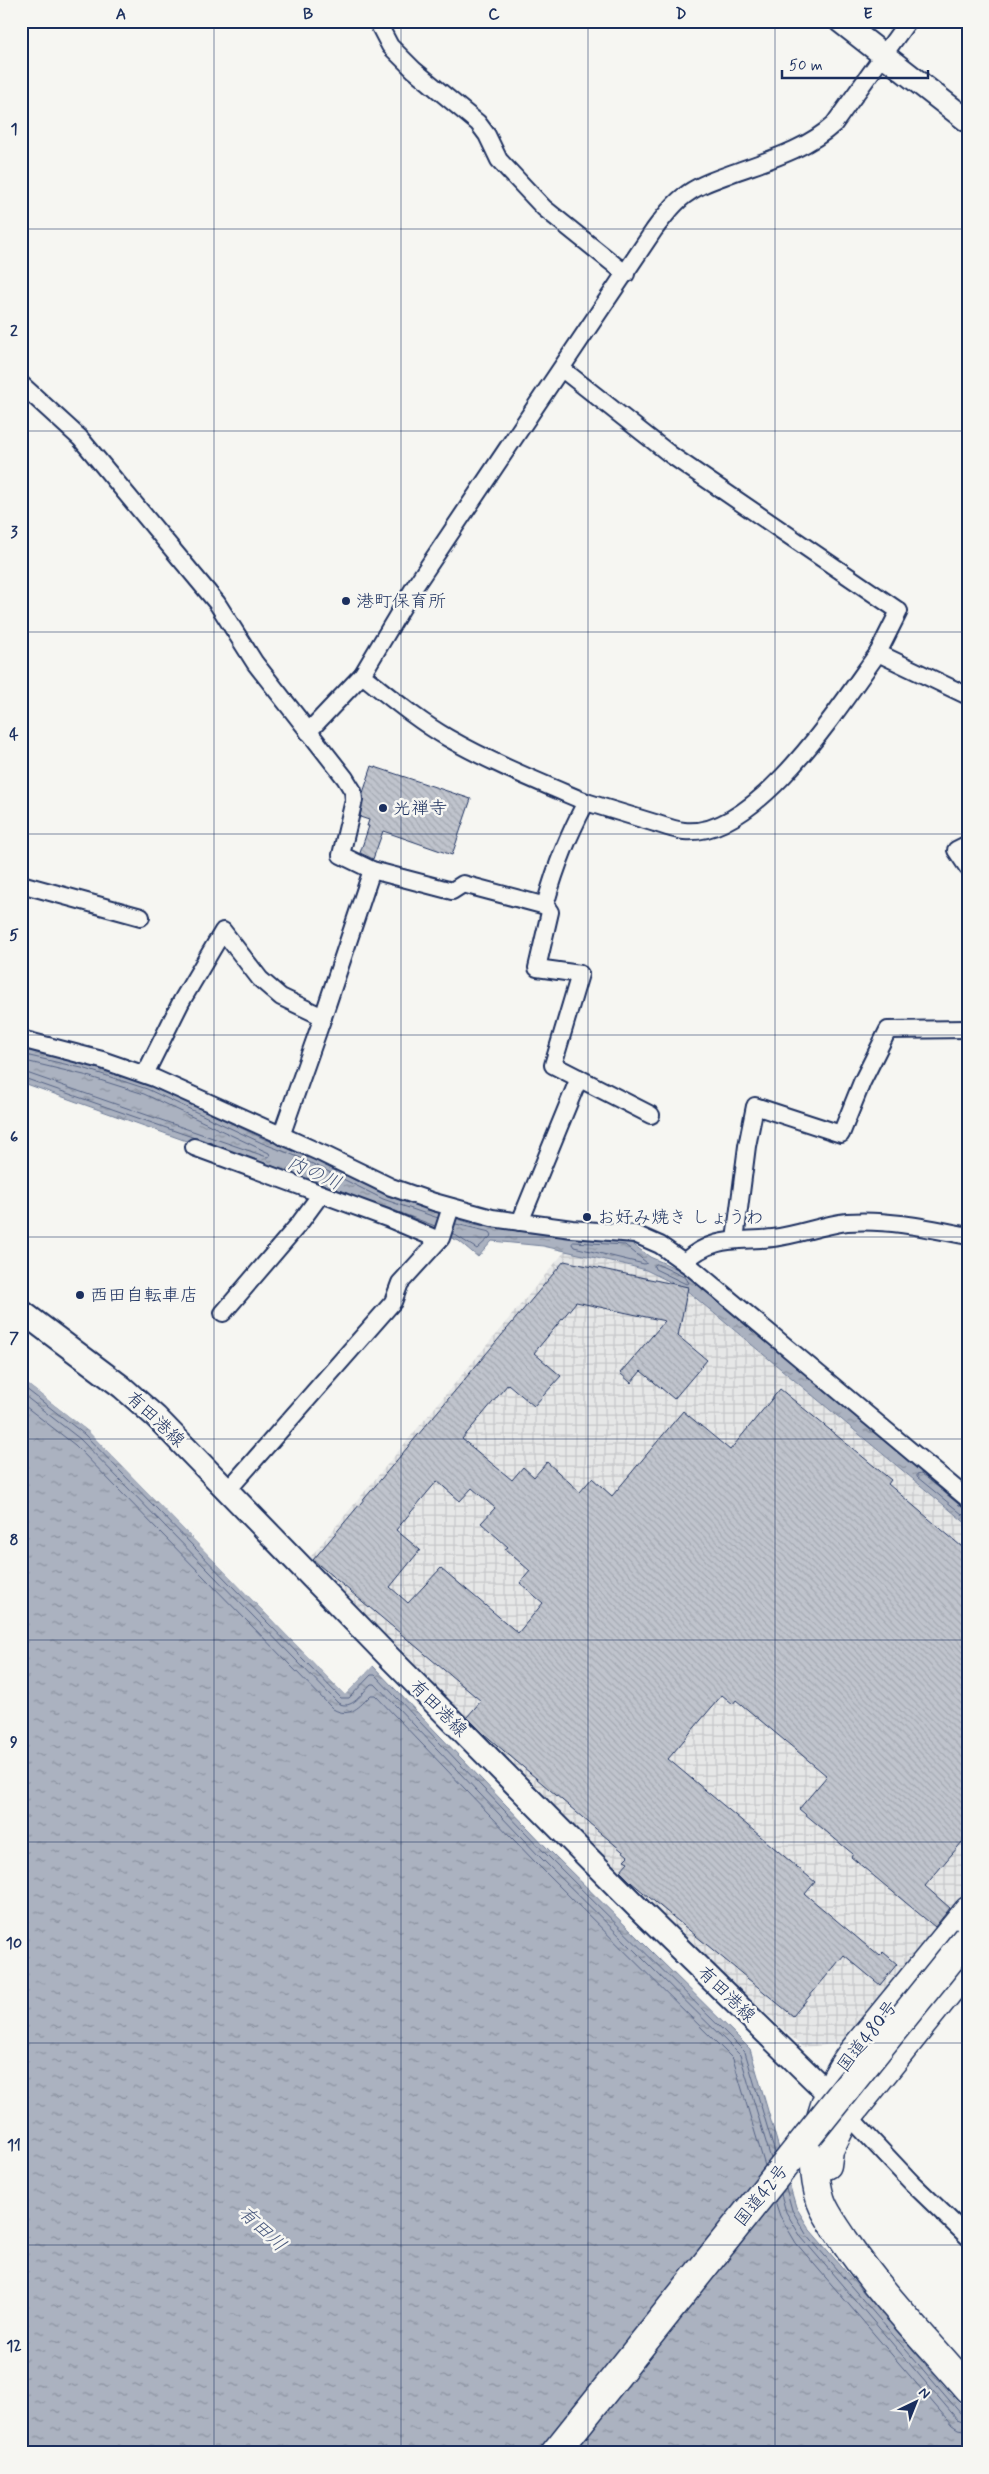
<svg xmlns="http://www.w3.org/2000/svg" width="989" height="2474" font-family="Mynerve,'Klee One',sans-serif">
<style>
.industrial{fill:url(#industrial-grid)}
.water{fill:url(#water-ripples);stroke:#717e99}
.pier{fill:#f6f6f2}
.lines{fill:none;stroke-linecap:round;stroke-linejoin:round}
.shore{stroke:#556385;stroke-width:1}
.building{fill:url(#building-back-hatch);stroke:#1b2f5e;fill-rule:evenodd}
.street-casing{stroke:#1b2f5e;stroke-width:20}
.secondary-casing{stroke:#1b2f5e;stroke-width:26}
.highway-casing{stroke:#1b2f5e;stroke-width:31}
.street{stroke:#f6f6f2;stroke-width:16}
.secondary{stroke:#f6f6f2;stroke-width:22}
.highway{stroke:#f6f6f2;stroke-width:28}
.highway-bridge-casing{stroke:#1b2f5e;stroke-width:31;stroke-linecap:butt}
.highway-bridge{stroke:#f6f6f2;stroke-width:28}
.grid{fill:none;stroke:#1b2f5e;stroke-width:1;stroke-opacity:0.55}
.poi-dot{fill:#1b2f5e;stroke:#f6f6f2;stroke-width:2}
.labels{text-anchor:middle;stroke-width:5;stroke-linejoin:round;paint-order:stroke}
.poi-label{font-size:18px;fill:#1b2f5e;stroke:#f6f6f2;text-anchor:start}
.street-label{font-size:18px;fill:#1b2f5e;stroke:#f6f6f2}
.water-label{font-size:19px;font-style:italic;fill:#46567b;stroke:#f6f6f2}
.neatline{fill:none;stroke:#1b2f5e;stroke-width:2}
.grid-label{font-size:16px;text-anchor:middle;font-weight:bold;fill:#1b2f5e}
</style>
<defs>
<pattern id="industrial-grid" width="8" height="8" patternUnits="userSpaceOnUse" patternTransform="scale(1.25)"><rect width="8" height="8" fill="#e6e7e7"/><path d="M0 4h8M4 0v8" fill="none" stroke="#c5c6c9"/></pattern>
<pattern id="water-ripples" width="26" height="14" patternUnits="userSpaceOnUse" patternTransform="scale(1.25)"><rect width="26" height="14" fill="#abb2c0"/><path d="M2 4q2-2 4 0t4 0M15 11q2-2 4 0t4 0" fill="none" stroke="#8a919f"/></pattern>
<pattern id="building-back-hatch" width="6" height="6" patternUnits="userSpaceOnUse" patternTransform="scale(1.25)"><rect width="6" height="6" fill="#c0c4cd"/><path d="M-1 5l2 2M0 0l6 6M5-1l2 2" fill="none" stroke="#a4a9b2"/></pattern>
</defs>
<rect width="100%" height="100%" fill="#f6f6f2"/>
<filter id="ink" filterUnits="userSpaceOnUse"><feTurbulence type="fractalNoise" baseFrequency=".02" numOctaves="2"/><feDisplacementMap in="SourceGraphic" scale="10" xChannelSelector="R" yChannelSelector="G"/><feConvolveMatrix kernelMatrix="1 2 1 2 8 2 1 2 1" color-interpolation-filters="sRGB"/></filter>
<g filter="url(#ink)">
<polygon class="industrial" points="566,1250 646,1270 685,1289 968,1525 968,1898 850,2038 837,2044 802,2047 621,1879 307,1561"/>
<g class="water">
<polygon points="21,1049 87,1064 148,1084 264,1139 303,1154 385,1195 473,1224 546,1235 627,1240 650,1257 689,1274 968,1506 968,1525 685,1289 646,1270 619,1263 543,1246 492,1241 478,1257 459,1241 402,1218 21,1082"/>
<polygon points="21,1379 88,1431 345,1695 373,1666 549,1850 750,2049 796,2207 810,2230 968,2414 968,2453 21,2453"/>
</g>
<polygon class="pier" points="21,1376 89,1429 345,1691 371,1664 373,1666 345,1695 88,1431 21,1379"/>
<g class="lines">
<g class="shore">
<polyline points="21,1054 86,1069 147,1089 262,1143 301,1158 383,1199 438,1218"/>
<polyline points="21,1060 84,1075 144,1094 269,1153 270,1156 267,1157 21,1071"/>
<polyline points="21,1077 195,1138"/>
<polyline points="267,1164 347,1193"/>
<polyline points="385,1207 435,1226"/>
<polyline points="452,1233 477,1249 492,1235 490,1232 456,1224"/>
<polygon points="574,1242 625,1245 647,1263 644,1264 574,1247 572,1244"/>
<polygon points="657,1264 686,1278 689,1283 686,1284 655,1269 654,1266"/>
<polyline points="21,1385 84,1434 341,1698 349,1698 371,1675 375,1675 546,1854 745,2052 775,2153"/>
<path d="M21 1393 80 1439 338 1703C352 1711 362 1693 371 1684H375L541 1858 740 2055 771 2159"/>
<path d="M21 1403 75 1445 333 1709C350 1719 360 1706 371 1695H375L536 1863 733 2059 765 2166"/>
<polyline points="968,1509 963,1508 921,1473 917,1474 917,1477 968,1519"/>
<polyline points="786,2188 792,2210 806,2234 962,2415 968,2417"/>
<polyline points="781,2194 786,2212 801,2237 957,2419 968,2423"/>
<polyline points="775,2201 780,2216 796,2243 952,2425 958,2429 968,2431"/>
</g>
</g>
<g class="building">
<polygon points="372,766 471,799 452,855 383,831 373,859 360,853 369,826 367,826 369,820 360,817 363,793"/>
<path d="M564 1261 688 1287 678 1336 707 1360 674 1399 641 1371 631 1383 620 1373 665 1321 576 1302 534 1353 561 1376 534 1406 508 1384 462 1439 512 1480 523 1467 534 1477 547 1462 580 1492 592 1478 612 1496 683 1411 730 1450 780 1389 891 1480 888 1484 968 1552V1835L925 1886 950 1908 935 1927 851 1857 853 1854 799 1809 827 1776 736 1700 733 1704 722 1695 668 1759 815 1882 805 1894 879 1956 883 1952 897 1964 880 1985 844 1955 793 2016 632 1883 620 1871 628 1862 624 1860 628 1856 484 1734 467 1717 481 1701 313 1560ZM437 1481 460 1501 472 1488 495 1508 481 1523 508 1547 505 1549 530 1571 520 1583 543 1603 518 1633 441 1568 408 1603 390 1587 420 1550 396 1530Z"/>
</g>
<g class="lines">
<g class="street-casing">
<g id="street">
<polyline points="377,21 390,46 414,70 478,123 487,135 499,160 544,208 626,274"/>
<polyline points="562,369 671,455 899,611 878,653 968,696"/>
<polyline points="21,384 80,438 217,603 255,663 345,778 353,791 354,800 341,855 372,870 452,891 463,884 546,906"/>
<polyline points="308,732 362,675"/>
<path d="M586 802C539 782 492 763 448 738 417 720 390 697 362 675L415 586 654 230C663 218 672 205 684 196 698 185 714 180 730 174 765 161 806 150 834 124L908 21"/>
<polyline points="968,844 956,850 968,868"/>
<polyline points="21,884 141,917"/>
<polyline points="323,1017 372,870"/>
<polyline points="21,1039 102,1060 154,1078 323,1154 391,1187 434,1202 492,1218 572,1229 635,1234 660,1245 691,1267 968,1499"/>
<polyline points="145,1074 181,1002 223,931 260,979 281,997 323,1017 281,1136"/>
<path d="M651 1115 553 1065 580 974 537 968 550 912 546 906V902C557 863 568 837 586 802 609 809 632 816 655 823 664 826 675 830 684 831 756 839 841 704 878 653"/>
<polyline points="194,1147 387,1218 439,1240"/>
<polyline points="520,1222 579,1078"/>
<polyline points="735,1240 747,1146 755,1106 841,1134 862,1082 888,1030 968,1029"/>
<path d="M684 1262C714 1235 737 1242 773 1238 798 1235 822 1225 847 1222 888 1219 928 1228 968 1236"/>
<polyline points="223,1313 299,1224 321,1194"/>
<polyline points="228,1490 393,1302 400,1283 441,1238 451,1207"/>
<polyline points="849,2116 913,2184 968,2237"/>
</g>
</g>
<g class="secondary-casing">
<g id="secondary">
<polyline points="840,21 968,121"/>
<polyline points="21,1311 122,1387 156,1417 389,1657 643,1913 840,2105"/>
</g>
</g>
<g class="highway-casing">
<g id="highway">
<path d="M968 1911 852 2053C823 2093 805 2152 821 2201 826 2215 836 2227 844 2240 880 2293 926 2340 968 2389"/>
<polyline points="827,2165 829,2150 842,2124 968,1967"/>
<polyline points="555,2453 808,2136"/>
</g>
</g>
<use href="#street" class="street"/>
<use href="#secondary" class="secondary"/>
<use href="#highway" class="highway"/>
<g class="highway-bridge-casing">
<polyline id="highway-bridge" points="808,2136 968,1937"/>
</g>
<use href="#highway-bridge" class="highway-bridge"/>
</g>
</g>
<path class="grid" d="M214 21V2453M401 21V2453M588 21V2453M775 21V2453M21 229H968M21 431H968M21 632H968M21 834H968M21 1035H968M21 1237H968M21 1439H968M21 1640H968M21 1842H968M21 2043H968M21 2245H968"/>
<g class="poi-dot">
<circle cx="346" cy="601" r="5"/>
<circle cx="383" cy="808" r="5"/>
<circle cx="587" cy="1217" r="5"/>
<circle cx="80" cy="1295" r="5"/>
</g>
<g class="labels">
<g class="poi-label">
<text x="356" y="607">港町保育所</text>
<text x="393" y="814">光禅寺</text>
<text x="597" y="1223">お好み焼き しょうわ</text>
<text x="90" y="1301">西田自転車店</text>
</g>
<g class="street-label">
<text transform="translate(156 1419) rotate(43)" y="6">有田港線</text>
<text transform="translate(439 1708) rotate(45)" y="6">有田港線</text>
<text transform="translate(727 1994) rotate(44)" y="6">有田港線</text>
<text transform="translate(867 2036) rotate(-52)" y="6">国道480号</text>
<text transform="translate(761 2195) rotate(-51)" y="6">国道42号</text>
</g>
<g class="water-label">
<text transform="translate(315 1172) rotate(24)" y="7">内の川</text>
<text transform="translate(263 2228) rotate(43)" y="7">有田川</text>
</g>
</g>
<rect width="989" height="2474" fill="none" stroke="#f6f6f2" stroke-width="55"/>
<g transform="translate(916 2402) rotate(43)" stroke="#f6f6f2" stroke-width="4" paint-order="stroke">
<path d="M0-4L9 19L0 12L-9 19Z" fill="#1b2f5e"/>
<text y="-8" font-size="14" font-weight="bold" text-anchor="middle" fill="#1b2f5e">N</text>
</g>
<path d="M782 70v8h146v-8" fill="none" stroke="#1b2f5e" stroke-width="2.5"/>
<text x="789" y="70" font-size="15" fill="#1b2f5e" stroke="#f6f6f2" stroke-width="4" paint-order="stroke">50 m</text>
<rect x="28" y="28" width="934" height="2418" class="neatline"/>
<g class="grid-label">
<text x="121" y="19">A</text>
<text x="308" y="19">B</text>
<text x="494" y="19">C</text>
<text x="681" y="19">D</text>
<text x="868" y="19">E</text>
<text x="14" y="134">1</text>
<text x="14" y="336">2</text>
<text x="14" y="537">3</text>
<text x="14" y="739">4</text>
<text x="14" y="940">5</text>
<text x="14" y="1142">6</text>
<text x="14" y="1343">7</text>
<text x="14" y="1545">8</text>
<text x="14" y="1747">9</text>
<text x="14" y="1948">10</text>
<text x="14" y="2150">11</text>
<text x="14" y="2351">12</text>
</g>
</svg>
